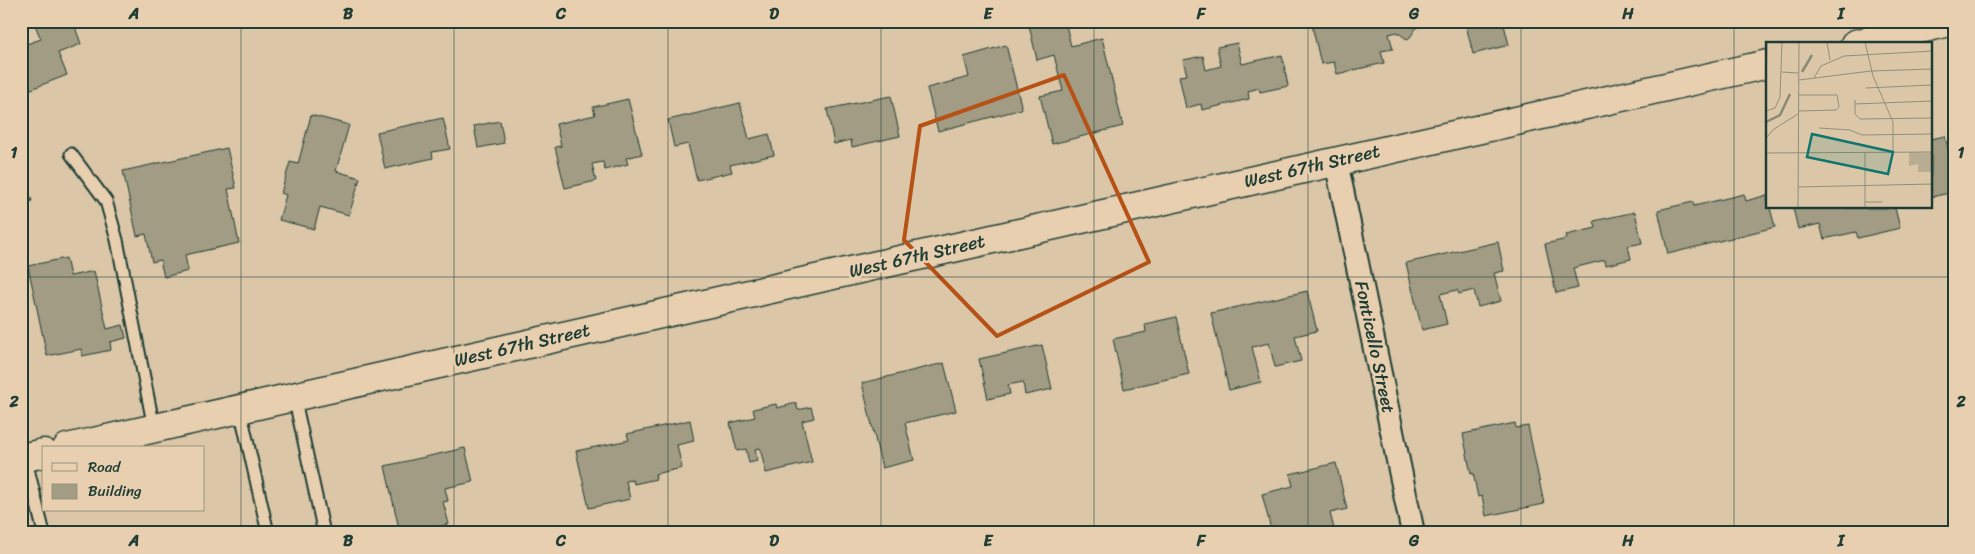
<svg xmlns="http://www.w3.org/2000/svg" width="1975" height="554" font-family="Sriracha,sans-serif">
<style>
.building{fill:#a19c83;stroke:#1f3d34}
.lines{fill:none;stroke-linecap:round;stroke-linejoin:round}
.service-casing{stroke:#1f3d34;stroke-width:15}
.minor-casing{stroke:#1f3d34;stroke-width:26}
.tertiary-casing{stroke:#1f3d34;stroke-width:31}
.service{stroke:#e7cfaf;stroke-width:11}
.minor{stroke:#e7cfaf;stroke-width:22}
.tertiary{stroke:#e7cfaf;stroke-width:28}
.marked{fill:none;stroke:#b65216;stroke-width:4;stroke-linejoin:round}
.grid{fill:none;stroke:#1f3d34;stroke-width:1;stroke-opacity:0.55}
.labels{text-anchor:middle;stroke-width:5;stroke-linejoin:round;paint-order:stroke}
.street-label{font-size:18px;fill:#1f3d34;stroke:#e7cfaf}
.inset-river{fill:none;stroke:#898a75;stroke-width:2.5}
.inset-road{fill:none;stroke:#908f7a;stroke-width:1}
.view{fill:#0f766e;fill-opacity:0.15;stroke:#0f766e;stroke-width:2.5}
.inset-edge{fill:none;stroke:#1f3d34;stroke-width:2.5}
.neatline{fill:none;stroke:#1f3d34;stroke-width:2}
.grid-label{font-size:16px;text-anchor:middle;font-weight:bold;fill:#1f3d34}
</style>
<rect width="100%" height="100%" fill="#dbc6a8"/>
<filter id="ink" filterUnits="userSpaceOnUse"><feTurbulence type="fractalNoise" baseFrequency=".02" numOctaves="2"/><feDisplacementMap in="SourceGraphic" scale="10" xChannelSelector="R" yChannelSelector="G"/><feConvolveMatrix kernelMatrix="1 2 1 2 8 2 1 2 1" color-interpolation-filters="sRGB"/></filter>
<g filter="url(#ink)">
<g class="building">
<polygon points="44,21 73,21 81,44 58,53 67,75 21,93 21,46 41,39 35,25"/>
<polygon points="1028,21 1065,21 1071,46 1102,38 1123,126 1052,144 1040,96 1063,91 1054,55 1037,60"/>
<polygon points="1311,21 1421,21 1408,40 1397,32 1389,34 1393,49 1381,51 1384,63 1337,74 1334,62 1321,64"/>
<polygon points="1465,21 1503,21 1509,45 1473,54"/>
<polygon points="1237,43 1242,64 1282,55 1288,86 1260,92 1259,88 1248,91 1249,99 1202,110 1201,104 1186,108 1179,76 1187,75 1183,60 1203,56 1206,70 1221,66 1217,47"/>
<polygon points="1006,45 1022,109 938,131 927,88 969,77 964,57"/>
<polygon points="891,96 900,136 852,147 851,140 834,144 827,109"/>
<polygon points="628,99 642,154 626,158 628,164 605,170 603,162 592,164 596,181 565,188 555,147 561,146 556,124 595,115 593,107"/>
<polygon points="740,103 749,139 769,134 774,155 730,165 732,172 697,180 688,144 674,147 668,120"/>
<polygon points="311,115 349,125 336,171 360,178 349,215 320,207 314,229 279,220 286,195 281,193 290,162 298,164"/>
<polygon points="443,118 450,149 432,152 433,158 385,169 377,132"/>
<polygon points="500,121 504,143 478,148 474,126"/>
<polygon points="1945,136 1951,161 1954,161 1954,192 1931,197 1931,139"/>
<polygon points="227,148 236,188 228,189 239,243 185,255 188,271 164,277 160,260 152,262 146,234 137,236 123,171"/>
<polygon points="21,174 32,201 21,205"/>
<polygon points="1744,194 1746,201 1767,195 1768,208 1770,208 1775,227 1668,254 1658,210 1693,202 1694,206"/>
<polygon points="1793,208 1895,208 1900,228 1858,238 1856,232 1824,239 1820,224 1798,229"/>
<polygon points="1635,212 1642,243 1628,246 1631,259 1606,265 1605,260 1573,268 1578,288 1556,293 1545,244 1567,239 1566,235 1596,228 1594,221"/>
<polygon points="1498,242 1504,271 1494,273 1501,301 1478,307 1474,290 1459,294 1457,290 1440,294 1447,324 1422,330 1406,263"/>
<polygon points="66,258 70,276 94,271 107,329 123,325 126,338 110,342 111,350 82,356 81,349 47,356 28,266"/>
<polygon points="1307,291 1317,331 1295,336 1301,361 1275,367 1269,343 1252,347 1261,382 1229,390 1211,313"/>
<polygon points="1176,317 1189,374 1124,389 1113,339 1146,332 1145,324"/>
<polygon points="1042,345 1052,389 1025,395 1023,382 1008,385 1010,394 988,399 979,359"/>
<polygon points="944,363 956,411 905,423 914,460 882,468 862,383"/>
<polygon points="796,403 798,410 811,407 814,418 802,421 812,462 766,473 760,448 755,449 757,461 749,463 746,449 737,451 730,423 755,417 753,409 776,404 777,408"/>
<polygon points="690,420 694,441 677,445 682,468 655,474 656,479 634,484 633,480 626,481 630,499 589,508 576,451 629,440 627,434"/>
<polygon points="1515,423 1516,428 1528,426 1544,504 1486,516 1482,496 1478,497 1473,473 1471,474 1463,434"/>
<polygon points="465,448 473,482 445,488 448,501 443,502 449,524 412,533 400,533 385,466"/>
<polygon points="1336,463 1347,509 1330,513 1335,533 1272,533 1262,494 1293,486 1290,474"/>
</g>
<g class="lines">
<g class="service-casing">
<g id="service">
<polyline points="71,154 106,201 117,240 154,428"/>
<polyline points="294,396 324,533"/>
<polyline points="240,409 268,533"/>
<polyline points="25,457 44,533"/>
</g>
</g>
<g class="minor-casing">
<polyline id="minor" points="1336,161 1413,533"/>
</g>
<g class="tertiary-casing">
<g id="tertiary">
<polyline points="1855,44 1954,21"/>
<polyline points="67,448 1768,64"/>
<polyline points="21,458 44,453"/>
</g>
</g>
<use href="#service" class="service"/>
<use href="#minor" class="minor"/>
<use href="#tertiary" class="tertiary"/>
</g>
</g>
<path class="marked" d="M1064 75 1149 262 997 336 904 240 920 126Z"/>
<path class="grid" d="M241 21V533M454 21V533M668 21V533M881 21V533M1094 21V533M1308 21V533M1521 21V533M1734 21V533M21 277H1954"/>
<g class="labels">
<g class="street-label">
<text transform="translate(1312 166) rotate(-13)" y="6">West 67th Street</text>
<text transform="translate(917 256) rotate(-13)" y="6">West 67th Street</text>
<text transform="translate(522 345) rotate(-13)" y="6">West 67th Street</text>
<text transform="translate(1375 347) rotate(78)" y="6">Fonticello Street</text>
</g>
</g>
<g transform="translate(1766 42)">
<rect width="166" height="166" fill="#dbc6a8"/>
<path d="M143 110 165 111V130H152V122L143 124Z" fill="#b8ad92"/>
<path class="inset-river" d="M36 30 46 13M0 80 14 73 24 52"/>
<path class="inset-road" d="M61 0 64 18M99 0 107 34 127 80V110M166 0V166M16 30 32 31M48 36 55 24 78 14 167 9M33 38 105 29 166 27M100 46 166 43M0 48 1 0M89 58V72L94 77 165 76M89 62 166 59M0 69 9 66 14 55 16 0M32 69 70 68 73 65 71 53H33M53 86 84 88 96 93 167 92M0 96 8 87 32 72M0 111 167 110M32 145 166 142M99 160H116M32 166 33 0M99 166V111"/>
<path class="view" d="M46 92 127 110 122 132 41 115Z"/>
<rect width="166" height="166" class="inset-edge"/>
</g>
<rect width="1975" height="554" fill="none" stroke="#e7cfaf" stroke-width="55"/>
<rect x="42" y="446" width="162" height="65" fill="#e7cfaf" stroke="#97957e"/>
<rect x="52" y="463" width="25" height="8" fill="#e7cfaf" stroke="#97957e"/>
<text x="88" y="472" font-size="15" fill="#1f3d34">Road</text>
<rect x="52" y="484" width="25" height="15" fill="#a19c83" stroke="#97957e"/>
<text x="88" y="496" font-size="15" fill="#1f3d34">Building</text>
<rect x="28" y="28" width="1920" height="498" class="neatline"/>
<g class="grid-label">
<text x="134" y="19">A</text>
<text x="348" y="19">B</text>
<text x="561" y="19">C</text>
<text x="774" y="19">D</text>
<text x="988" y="19">E</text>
<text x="1201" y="19">F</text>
<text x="1414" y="19">G</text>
<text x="1628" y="19">H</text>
<text x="1841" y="19">I</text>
<text x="14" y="158">1</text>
<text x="1961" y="158">1</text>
<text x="14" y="407">2</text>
<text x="1961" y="407">2</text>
<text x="134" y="546">A</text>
<text x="348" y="546">B</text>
<text x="561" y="546">C</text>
<text x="774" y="546">D</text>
<text x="988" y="546">E</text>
<text x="1201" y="546">F</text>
<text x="1414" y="546">G</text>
<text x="1628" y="546">H</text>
<text x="1841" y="546">I</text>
</g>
</svg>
